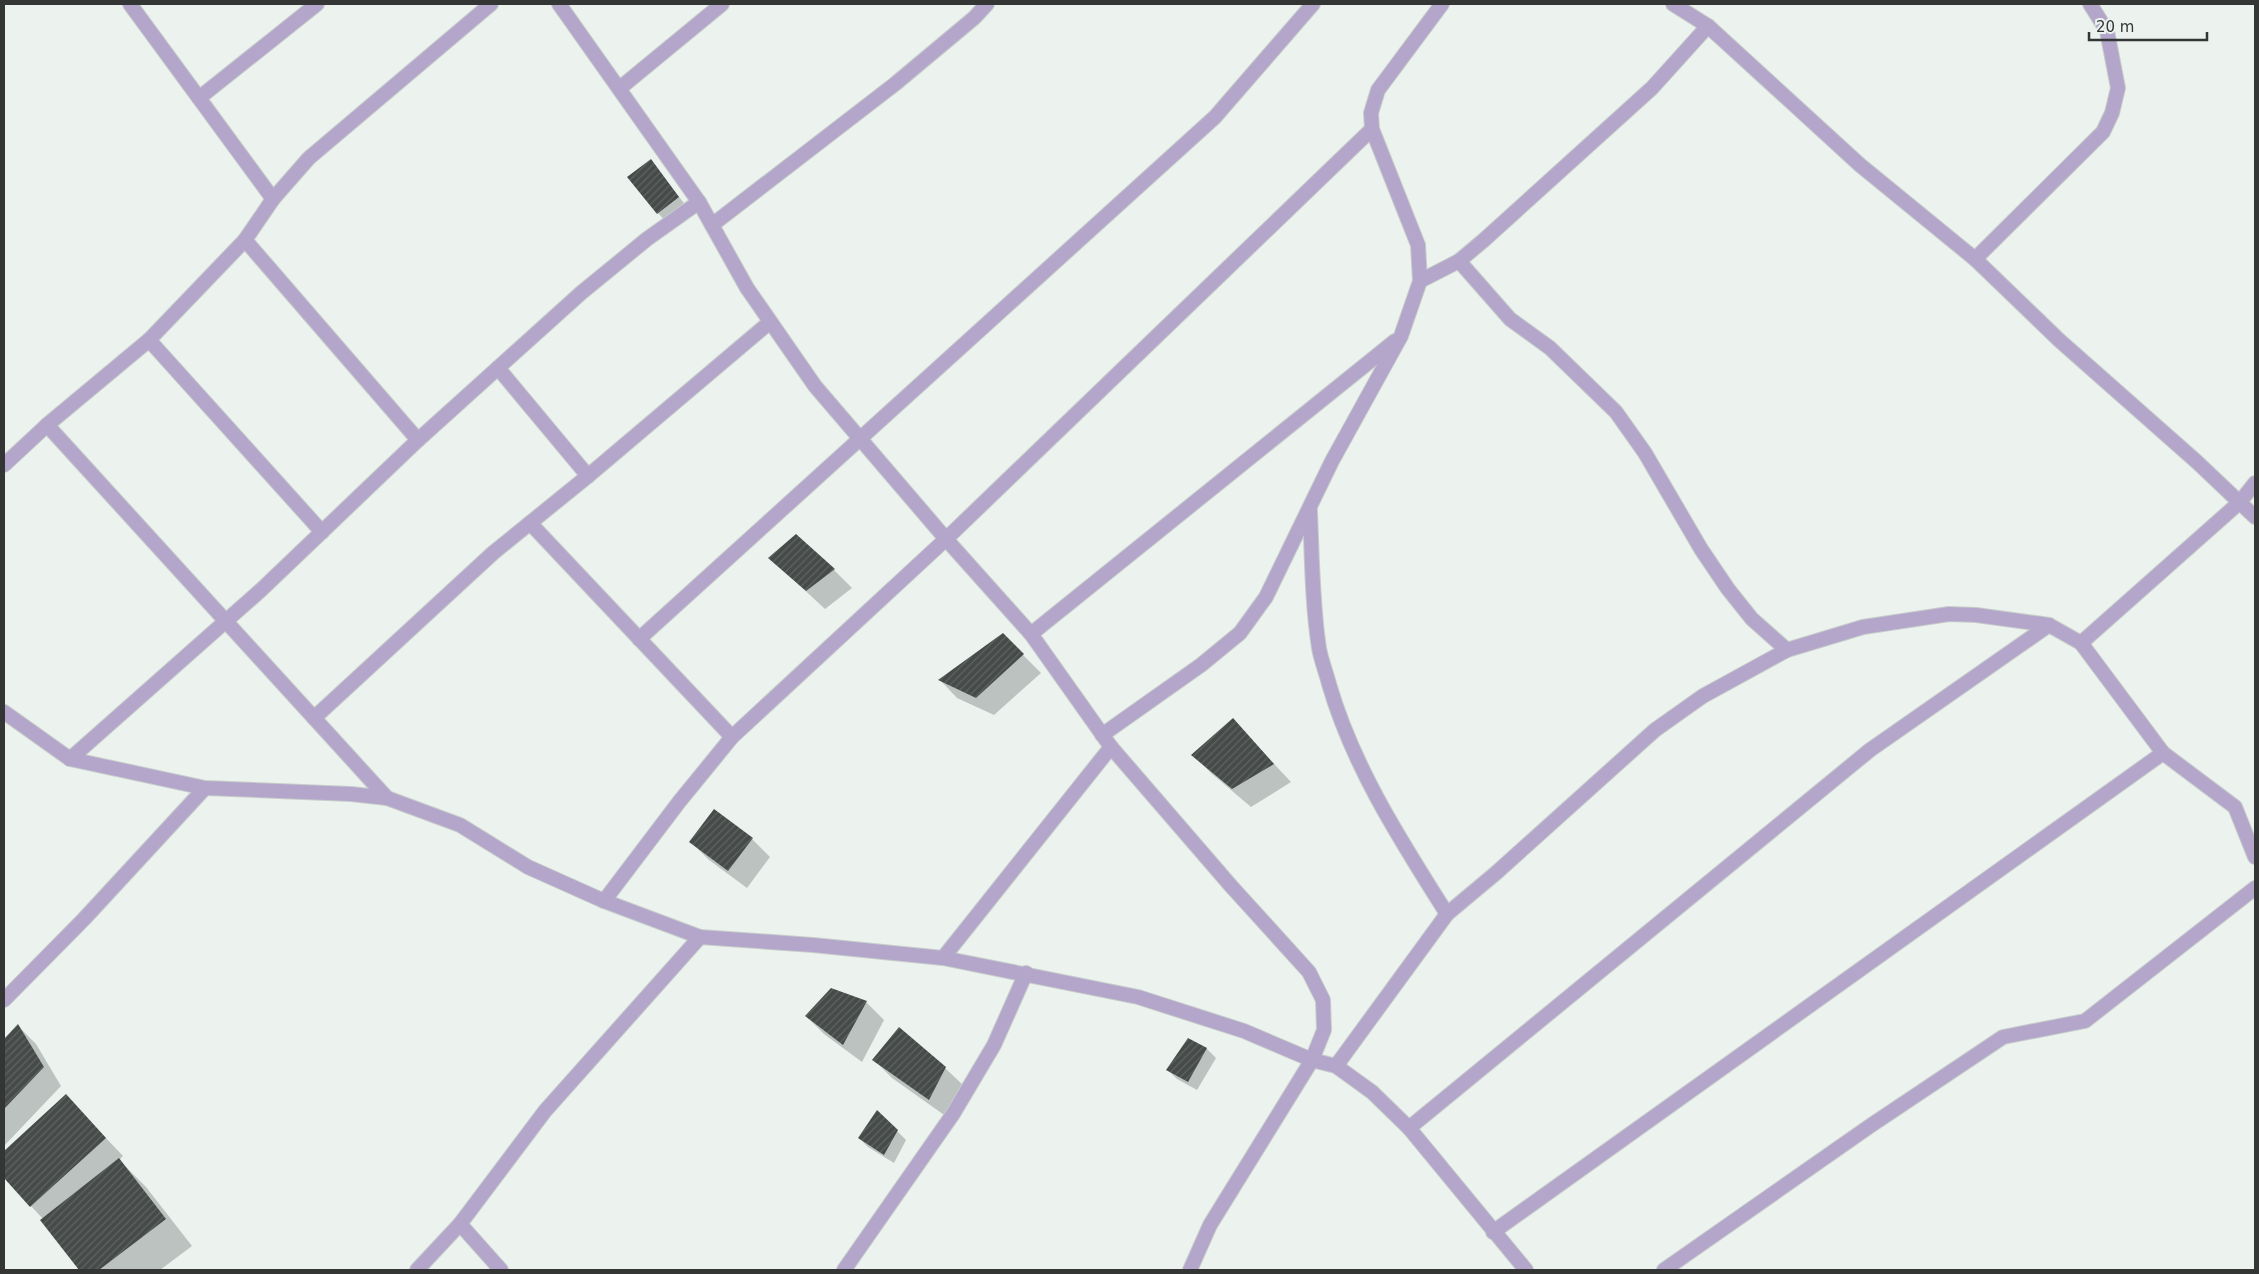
<svg xmlns="http://www.w3.org/2000/svg" width="2259" height="1274" font-family="'DejaVu Sans',sans-serif">
<style>
.shadow{fill:#0003}
.building{fill:url(#building-hatch)}
.lines{fill:none;stroke-linecap:round;stroke-linejoin:round}
.minor-casing{stroke:#c7cdca;stroke-width:16}
.minor{stroke:#b3a6ca;stroke-width:14}
</style>
<defs>
<pattern id="building-hatch" width="6" height="6" patternUnits="userSpaceOnUse" patternTransform="scale(1.25)"><rect width="6" height="6" fill="#464b49"/><path d="M-1 1l2-2M0 6l6-6M5 7l2-2" fill="none" stroke="#5f6361"/></pattern>
</defs>
<rect width="100%" height="100%" fill="#ecf3ef"/>
<g class="shadow">
<polygon points="651,161 687,207 666,222 658,213"/>
<polygon points="770,558 834,570 852,588 825,609"/>
<polygon points="1002,634 1041,673 994,715 957,698 940,680"/>
<polygon points="1233,720 1291,782 1251,807 1211,773 1193,755"/>
<polygon points="752,839 770,857 747,888 709,860 691,842"/>
<polygon points="866,1002 884,1020 862,1062 824,1034 806,1016"/>
<polygon points="18,1026 36,1044 61,1086 4,1146 4,1041"/>
<polygon points="1188,1040 1207,1049 1216,1058 1197,1090 1177,1079 1168,1070"/>
<polygon points="874,1060 945,1068 964,1086 947,1117 892,1078"/>
<polygon points="66,1096 123,1156 119,1160 146,1187 192,1246 160,1270 80,1270 41,1220 43,1219 4,1177 4,1152"/>
<polygon points="878,1112 906,1140 894,1163 868,1147 859,1138"/>
</g>
<g class="building">
<polygon points="651,159 679,197 657,214 627,177"/>
<polygon points="796,534 835,569 806,591 768,558"/>
<polygon points="1003,633 1024,654 976,698 938,680"/>
<polygon points="1233,718 1274,764 1232,789 1191,755"/>
<polygon points="714,809 753,838 728,871 689,842"/>
<polygon points="831,988 867,1001 843,1045 805,1016"/>
<polygon points="18,1024 44,1067 4,1109 4,1039"/>
<polygon points="899,1027 946,1067 929,1100 872,1060"/>
<polygon points="1188,1038 1207,1048 1188,1082 1166,1070"/>
<polygon points="66,1094 106,1138 30,1207 4,1178 4,1151"/>
<polygon points="877,1110 898,1130 884,1155 858,1138"/>
<polygon points="119,1158 166,1219 99,1270 79,1270 40,1220"/>
</g>
<g class="lines">
<g class="minor-casing">
<g id="minor">
<polyline points="130,4 273,199"/>
<polyline points="559,4 699,202 747,288 815,386 946,539 1031,634 1111,747 1231,886 1309,972 1323,1000 1324,1030 1312,1060 1210,1225 1190,1270"/>
<polyline points="1673,4 1708,26 1860,165 1975,259 2059,340 2197,462 2255,517"/>
<polyline points="620,88 722,4"/>
<polyline points="199,98 317,4"/>
<polyline points="712,225 895,84 974,18 987,4"/>
<polyline points="245,240 418,440"/>
<polyline points="1975,259 2103,132 2112,113 2118,88 2107,31 2090,4"/>
<polyline points="1459,261 1510,319 1550,348 1616,412 1645,453 1701,549 1728,589 1752,619 1787,650"/>
<polyline points="1420,281 1459,261 1484,240 1652,88 1708,26"/>
<polyline points="149,340 322,532"/>
<polyline points="498,368 588,476"/>
<polyline points="47,425 387,798"/>
<polyline points="4,465 47,425 149,340 245,240 273,199 309,158 491,4"/>
<path d="M1310 511C1312 556 1312 603 1319 648 1321 660 1326 672 1329 684 1353 767 1401 841 1447 914"/>
<polyline points="530,523 732,737"/>
<polyline points="1031,634 1395,341"/>
<polyline points="639,639 1215,117 1313,4"/>
<polyline points="2081,643 2240,502 2255,483"/>
<polyline points="4,712 70,759 205,788 351,794 387,798 460,825 528,867 604,901 700,937 813,945 943,958 1138,997 1244,1031 1312,1060 1336,1066 1372,1092 1409,1128 1526,1270"/>
<polyline points="314,718 493,553 588,476 770,322"/>
<polyline points="1102,735 1201,665 1240,633 1266,597 1332,461 1401,336 1420,281 1418,245 1372,129 1371,113 1378,90 1442,4"/>
<polyline points="70,759 261,590 418,440 581,293 647,239 699,202"/>
<polyline points="604,901 679,802 732,737 946,539 1372,129"/>
<polyline points="943,958 1111,747"/>
<polyline points="4,1000 84,919 205,788"/>
<polyline points="1336,1066 1447,914 1496,873 1655,730 1703,696 1787,650 1863,627 1949,614 1976,615 2049,625 2081,643 2163,753 2235,807 2255,857"/>
<polyline points="1409,1128 1870,750 2049,625"/>
<polyline points="460,1224 501,1270"/>
<polyline points="1493,1232 2163,753"/>
<polyline points="417,1270 460,1224 545,1111 700,937"/>
<polyline points="844,1270 953,1114 994,1045 1026,973"/>
<polyline points="1664,1270 1870,1126 2003,1037 2085,1021 2255,888"/>
</g>
</g>
<use href="#minor" class="minor"/>
</g>
<rect width="2259" height="1274" fill="none" stroke="#333635" stroke-width="10"/>
<path d="M2089 32v8h118v-8" fill="none" stroke="#333635" stroke-width="2.5"/>
<text x="2096" y="32" font-size="15" fill="#333635" stroke="#ecf3ef" stroke-width="4" paint-order="stroke">20 m</text>
</svg>
